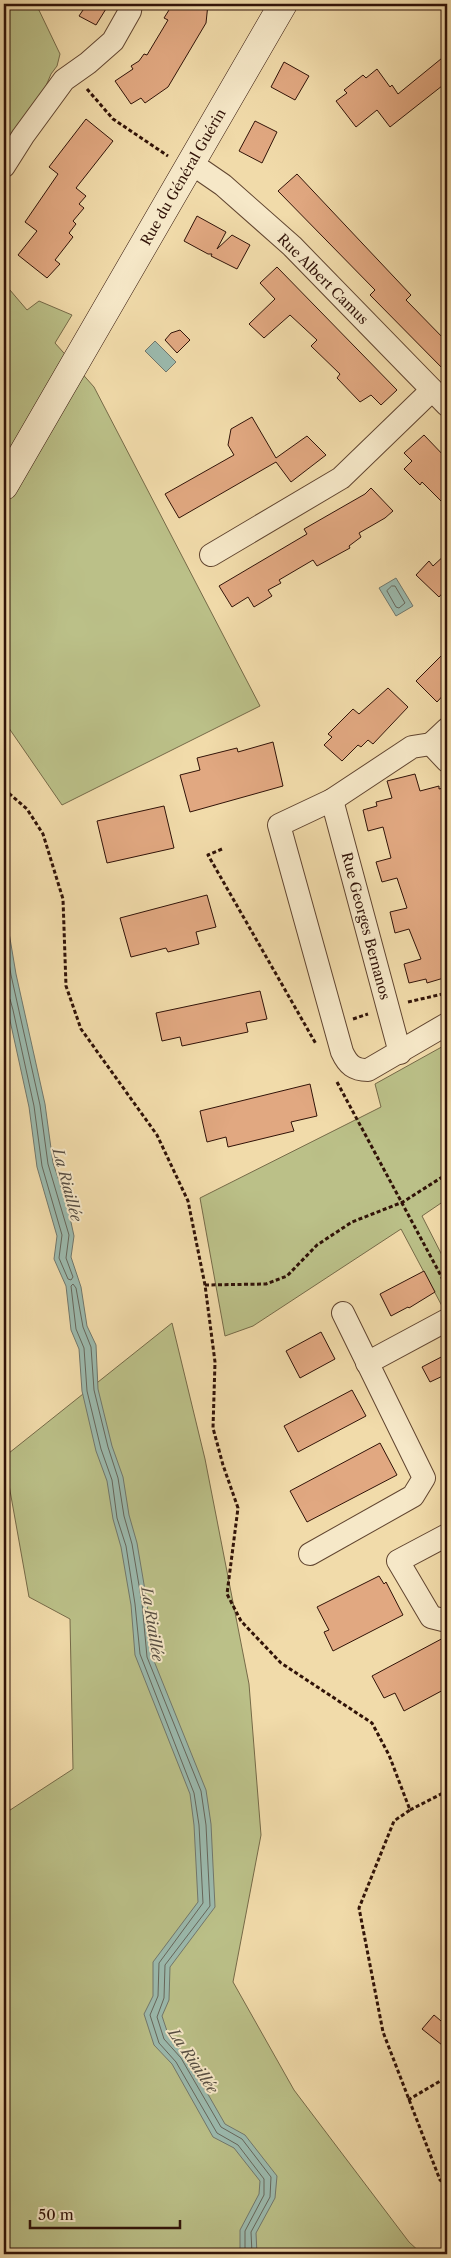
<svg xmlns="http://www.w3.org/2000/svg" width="451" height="2258" font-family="'Libre Caslon Text',serif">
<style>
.green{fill:#bbc088;stroke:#766a48}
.water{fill:#9bbaae;stroke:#71776c}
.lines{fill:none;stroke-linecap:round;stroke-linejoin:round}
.shore{stroke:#66665b;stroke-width:1}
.building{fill:#e1a881;stroke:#311308}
.street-casing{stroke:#614530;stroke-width:24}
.secondary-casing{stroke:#311308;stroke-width:29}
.path{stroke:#311308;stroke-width:3;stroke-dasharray:4 2.5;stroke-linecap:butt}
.street{stroke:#f6e8c8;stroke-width:22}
.secondary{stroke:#f6e8c8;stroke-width:28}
.labels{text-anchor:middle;stroke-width:4;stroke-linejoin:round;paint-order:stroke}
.street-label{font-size:14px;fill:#311308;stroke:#f6e8c8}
.water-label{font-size:15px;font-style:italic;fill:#564d42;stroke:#f6e8c8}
</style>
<rect width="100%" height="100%" fill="#f1dbaa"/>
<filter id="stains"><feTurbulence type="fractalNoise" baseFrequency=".004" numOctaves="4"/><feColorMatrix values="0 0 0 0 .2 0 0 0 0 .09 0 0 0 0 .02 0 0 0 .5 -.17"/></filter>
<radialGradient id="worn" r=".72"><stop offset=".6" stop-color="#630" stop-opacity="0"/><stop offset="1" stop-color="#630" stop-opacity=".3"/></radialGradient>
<g class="green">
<polygon points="4,4 36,4 60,54 57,66 51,74 4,185"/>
<polygon points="4,283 27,310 39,301 72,315 55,343 94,387 260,706 62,805 4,721"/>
<polygon points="447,1044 447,1199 422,1216 447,1265 447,1304 442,1306 401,1229 253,1326 225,1336 200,1198 381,1107 375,1084"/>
<polygon points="172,1323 205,1459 249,1684 261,1835 233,1982 294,2090 409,2242 422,2254 4,2254 4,1814 73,1769 70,1619 29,1597 4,1457"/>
</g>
<g class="water">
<polygon points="155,341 176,362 166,372 145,351"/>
<polygon points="396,578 413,606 396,616 379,588"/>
<polygon points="4,903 16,974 45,1104 53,1163 67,1204 74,1236 71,1257 81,1287 87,1326 96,1345 98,1389 112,1446 123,1477 129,1515 137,1543 147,1602 152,1656 206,1790 211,1824 215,1907 170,1967 169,2000 162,2016 169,2037 185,2054 225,2124 245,2135 277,2176 275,2198 256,2233 257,2254 240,2254 240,2230 259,2194 260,2181 234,2148 213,2137 172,2064 154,2045 144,2014 153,1996 153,1962 198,1902 194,1825 190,1794 135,1655 131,1605 121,1547 113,1519 107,1481 96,1451 82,1391 79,1349 71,1330 66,1286 54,1259 57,1236 37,1167 29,1107 4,993"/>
</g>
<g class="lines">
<g class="shore">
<polygon points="392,586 395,586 405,603 399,608 396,607 387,591"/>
<polyline points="4,933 11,975 40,1105 48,1164 69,1235 66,1258 73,1277 71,1280 68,1279 59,1258 62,1235 42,1166 34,1106 13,1010 10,999 4,996"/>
<polyline points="245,2254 245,2231 264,2195 264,2179 238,2145 217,2133 176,2062 159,2043 150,2015 158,1996 159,1963 203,1903 199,1825 194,1793 140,1654 135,1604 126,1546 117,1518 112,1480 101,1449 87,1391 84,1348 76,1329 71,1286 73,1284 76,1288 83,1327 91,1347 94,1390 108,1447 118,1478 124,1516 132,1544 142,1603 147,1657 201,1791 206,1825 210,1906 165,1965 164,1998 157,2017 164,2039 181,2058 221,2127 242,2139 271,2177 270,2197 251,2232 252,2254"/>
</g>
</g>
<g class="building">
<polygon points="87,4 109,4 96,25 79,16"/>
<polygon points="170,4 208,4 206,23 168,87 145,103 141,98 131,104 115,81 133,69 131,66 139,61 144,54 147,55 168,20 164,18 169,10"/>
<polygon points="447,54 447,82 390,127 377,110 356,127 336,101 347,93 344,90 363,75 366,78 377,69 390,87 392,85 398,94"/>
<polygon points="284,62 309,76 295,100 271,87"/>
<polygon points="86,119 113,141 76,188 86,196 79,204 84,208 73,221 76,224 69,233 73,237 55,260 60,264 47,278 18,255 37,231 25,222 58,174 49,167"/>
<polygon points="255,121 277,132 262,163 239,151"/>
<polygon points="297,174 411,295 406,300 447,342 447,373 370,295 375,290 278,191"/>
<polygon points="197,216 226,232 217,249 232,235 250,245 237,269 211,256 212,254 208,254 184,241"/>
<polygon points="277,267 397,390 381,405 371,395 360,402 337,378 340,374 311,346 317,340 290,315 264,338 249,324 275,299 260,283"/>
<polygon points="180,330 190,340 177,353 165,340 171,333"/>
<polygon points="252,417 276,458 307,436 326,455 291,482 276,462 179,518 165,494 234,455 228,445 231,429"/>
<polygon points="424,435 447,459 447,507 422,482 420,485 404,469 412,461 404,453"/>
<polygon points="371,488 393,511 385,518 359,533 361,537 349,546 350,548 317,566 313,560 279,580 281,583 268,590 272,596 254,607 248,597 232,607 219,586 307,534 304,529 365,494"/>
<polygon points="447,553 447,588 439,597 416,575 429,561 433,566"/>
<polygon points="447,650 447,691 437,702 416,681"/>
<polygon points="388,688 408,707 373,744 368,740 361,747 358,745 342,761 324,745 332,737 328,734 353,709 359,714"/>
<polygon points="273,742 283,786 190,812 180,775 200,770 197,758 237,748 238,752"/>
<polygon points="415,774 420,791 439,786 439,789 447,787 447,977 427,983 426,979 409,983 404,964 421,959 409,929 395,933 390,912 407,908 397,878 382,882 376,862 391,858 383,827 368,831 363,810 377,806 376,802 392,798 387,781"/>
<polygon points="164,806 174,848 107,863 97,821"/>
<polygon points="207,895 216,927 196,932 199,944 168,952 166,948 131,957 120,918"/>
<polygon points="260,991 267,1019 246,1023 248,1032 182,1046 180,1037 162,1041 156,1013"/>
<polygon points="310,1084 317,1116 291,1122 294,1131 228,1147 226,1137 207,1142 200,1111"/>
<polygon points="424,1271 435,1292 409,1308 408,1307 391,1316 380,1294"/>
<polygon points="321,1332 335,1359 300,1378 286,1351"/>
<polygon points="447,1354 447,1374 430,1382 422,1367"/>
<polygon points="352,1390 366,1416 298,1452 284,1426"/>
<polygon points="380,1443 397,1475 307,1522 290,1491"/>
<polygon points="379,1576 384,1584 386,1582 403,1615 333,1651 324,1632 329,1630 317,1607"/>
<polygon points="447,1636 447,1688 404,1711 395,1693 384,1698 372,1676"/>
<polygon points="434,2015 447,2026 447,2049 422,2029"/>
</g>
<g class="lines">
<g class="street-casing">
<g id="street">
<polyline points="191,163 223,185 292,246 447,405"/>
<polyline points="4,166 23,136 64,80 88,63 113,41 130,11 131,4"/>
<polyline points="211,555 341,478 432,390"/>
<polyline points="447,729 431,744 447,761"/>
<path d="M431 744 412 747 332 800 279 825 342 1052C348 1065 354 1070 368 1070L447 1024"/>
<polyline points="332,800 400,1053"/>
<polyline points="367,1363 447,1320"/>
<polyline points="447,1535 398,1561 431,1617 443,1620 447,1618"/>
<polyline points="310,1554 413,1496 424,1478 343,1313"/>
</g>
</g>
<g class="secondary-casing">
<polyline id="secondary" points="4,486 283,4"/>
</g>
<g class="path">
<polyline points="87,89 113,119 168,156"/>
<polyline points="4,789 27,809 43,834 63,899 66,986 81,1029 157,1135 188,1201 205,1285 215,1362 213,1428 223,1465 238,1508 227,1594 241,1621 281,1663 372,1723 389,1755 410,1810 394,1821 359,1908 383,2032 440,2180 447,2185"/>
<polyline points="222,849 208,855 316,1044"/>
<polyline points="408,1002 447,993"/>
<polyline points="353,1019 368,1014"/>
<polyline points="337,1082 447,1287"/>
<polyline points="205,1285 266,1284 287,1276 317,1245 352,1222 403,1202 447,1174"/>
<polyline points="410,1810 447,1791"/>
<polyline points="408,2100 447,2077"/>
</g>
<use href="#street" class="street"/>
<use href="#secondary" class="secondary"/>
</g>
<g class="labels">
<g class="street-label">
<text transform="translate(183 177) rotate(-60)" y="5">Rue du Général Guérin</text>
<text transform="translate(323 279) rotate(45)" y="5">Rue Albert Camus</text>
<text transform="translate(366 926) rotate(75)" y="5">Rue Georges Bernanos</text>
</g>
<g class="water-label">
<text transform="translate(67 1185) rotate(75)" y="5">La Riaillée</text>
<text transform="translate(152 1624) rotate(81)" y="5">La Riaillée</text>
<text transform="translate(193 2061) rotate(56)" y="5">La Riaillée</text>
</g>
</g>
<rect width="451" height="2258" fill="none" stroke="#f1dbaa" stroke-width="20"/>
<rect x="5" y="5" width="441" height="2248" fill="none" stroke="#311308" stroke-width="2.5"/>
<rect x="10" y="10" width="431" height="2238" fill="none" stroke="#311308"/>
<path d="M30 2220v8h150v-8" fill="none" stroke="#311308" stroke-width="2.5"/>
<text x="38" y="2220" font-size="15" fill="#311308" stroke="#f6e8c8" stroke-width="4" paint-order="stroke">50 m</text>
<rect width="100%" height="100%" filter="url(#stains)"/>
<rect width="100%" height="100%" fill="url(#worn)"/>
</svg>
